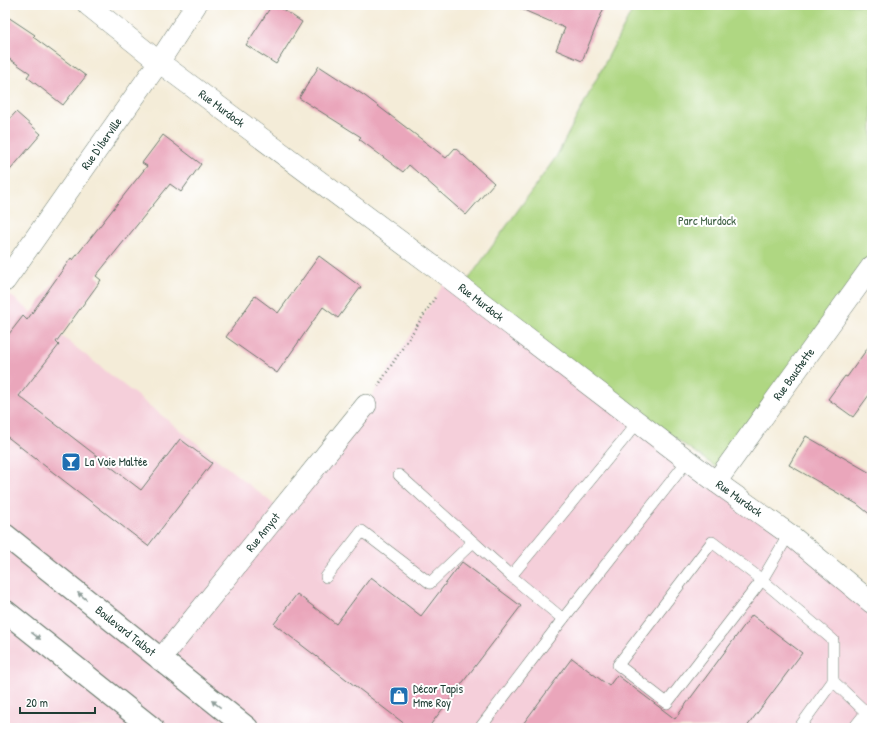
<svg xmlns="http://www.w3.org/2000/svg" width="877" height="733" font-family="'Patrick Hand',sans-serif">
<style>
.built{fill:#f5cfda}
.green{fill:#afd782;stroke:#678a5b}
.building{fill:#eaa6bb}
.lines{fill:none;stroke-linecap:round;stroke-linejoin:round}
.lane-casing{stroke:#6a7a6d;stroke-width:12}
.street-casing{stroke:#6a7a6d;stroke-width:22}
.secondary-casing{stroke:#6a7a6d;stroke-width:24}
.path{stroke:#6a7a6d;stroke-width:2.5;stroke-dasharray:1 3;stroke-linecap:butt}
.lane{stroke:#fff;stroke-width:11}
.street{stroke:#fff;stroke-width:21}
.secondary{stroke:#fff;stroke-width:22}
.oneway{fill:#8f9e9a}
.labels{text-anchor:middle;stroke-width:4;stroke-linejoin:round;paint-order:stroke}
.street-label{font-size:12px;fill:#1f3d34;stroke:#fff}
.park-label{font-size:12px;fill:#436448;stroke:#fff}
.poi-label{font-size:12px;fill:#1f3d34;stroke:#fff;text-anchor:start}
</style>
<rect width="100%" height="100%" fill="#fff"/>
<filter id="ink" filterUnits="userSpaceOnUse"><feTurbulence type="fractalNoise" baseFrequency=".025" numOctaves="2"/><feDisplacementMap in="SourceGraphic" scale="8" xChannelSelector="R" yChannelSelector="G"/><feConvolveMatrix kernelMatrix="1 2 1 2 8 2 1 2 1" color-interpolation-filters="sRGB"/></filter>
<filter id="wash" filterUnits="userSpaceOnUse"><feTurbulence type="fractalNoise" baseFrequency=".012" numOctaves="4" result="noise"/><feDisplacementMap in="SourceGraphic" scale="16" xChannelSelector="R" yChannelSelector="G"/><feGaussianBlur stdDeviation="0.9" result="paint"/><feColorMatrix in="noise" values="0 0 0 0 0 0 0 0 0 0 0 0 0 0 0 0 0 1.4 0 .05"/><feComposite in="paint" operator="in"/></filter>
<g filter="url(#wash)">
<rect width="100%" height="100%" fill="#f4ecd8"/>
<polygon class="built" points="448,277 872,603 872,728 5,728 5,291 281,510 366,405"/>
<polygon class="green" points="635,5 872,5 872,273 724,473 463,287 556,157"/>
<g id="blocks">
<g class="building">
<polygon points="272,5 276,5 302,22 276,64 246,45"/>
<polygon points="512,5 605,5 582,61 556,50 565,28"/>
<polygon points="5,15 35,35 33,37 86,76 63,105 27,77 30,73 5,56"/>
<polygon points="319,66 365,96 446,158 455,148 494,183 466,215 409,165 403,172 359,139 361,137 299,98"/>
<polygon points="16,112 41,134 5,176 5,124"/>
<polygon points="163,135 201,164 181,192 170,184 96,276 101,280 56,342 59,345 19,396 141,490 180,439 212,463 148,546 5,435 5,339 23,316 27,320 71,258 73,260 147,166 142,163"/>
<polygon points="319,256 361,287 338,318 323,307 277,373 226,337 255,296 278,313"/>
<polygon points="872,342 872,391 853,417 828,399 845,376 847,377"/>
<polygon points="806,436 872,474 872,516 857,504 789,465"/>
<polygon points="462,562 521,606 428,728 410,728 274,624 297,594 336,624 371,577 421,616"/>
<polygon points="752,615 802,653 746,728 520,728 572,658 609,686 617,675 675,719"/>
</g>
</g>
</g>
<g filter="url(#ink)">
<use href="#blocks" fill-opacity="0" stroke="#6a7a6d" stroke-width="1"/>
<g class="lines">
<g class="lane-casing">
<g id="lane">
<polyline points="399,475 511,576"/>
<polyline points="789,534 762,580 667,703 618,665 712,542 762,580 833,640 833,681 799,728"/>
<polyline points="326,577 362,531 430,583 473,542"/>
<polyline points="563,619 511,576 638,422"/>
<polyline points="833,681 870,716"/>
<polyline points="5,727 6,728"/>
<polyline points="480,728 563,619 688,460"/>
</g>
</g>
<g class="street-casing">
<g id="street">
<path id="s1" d="M88 5 159 62 448 277 716 482 789 534 872 603"/>
<path id="s2" d="M5 281 159 62 196 5"/>
<path id="s3" d="M716 482 872 266"/>
<path id="s4" d="M160 660 366 405"/>
<polyline points="860,728 872,713"/>
</g>
</g>
<g class="secondary-casing">
<g id="secondary">
<path id="s5" d="M5 535 247 728"/>
<polyline points="5,611 152,728"/>
</g>
</g>
<polyline class="path" points="378,386 436,296"/>
<use href="#lane" class="lane"/>
<use href="#street" class="street"/>
<use href="#secondary" class="secondary"/>
</g>
<defs><path id="oneway-solid" d="M-6-.8H1V-3.2L6.5 0L1 3.2V.8H-6Z"/></defs>
<g class="oneway">
<use href="#oneway-solid" transform="translate(82 596) rotate(-141)"/>
<use href="#oneway-solid" transform="translate(36 636) rotate(38)"/>
<use href="#oneway-solid" transform="translate(216 704) rotate(-142)"/>
</g>
</g>
<defs>
<g id="bar-square" transform="scale(1)"><rect x="-9" y="-9" width="18" height="18" rx="4" fill="#1f6fb2" stroke="#fff"/><path d="M-6-5H6L.8 .8V4.5H3.5V6h-7V4.5H-.8V.8Z" fill="#fff"/></g>
<g id="shop-square" transform="scale(1)"><rect x="-9" y="-9" width="18" height="18" rx="4" fill="#1f6fb2" stroke="#fff"/><path d="M-5-2.5h2.3a2.7 3.5 0 0 1 5.4 0H5L5.5 6h-11ZM-1.5-2.5h3a1.5 2.3 0 0 0-3 0Z" fill="#fff"/></g>
</defs>
<g fill-rule="evenodd">
<use href="#bar-square" x="71" y="462"/>
<use href="#shop-square" x="399" y="696"/>
</g>
<g class="labels">
<g class="street-label">
<text dy="4" stroke="none"><textPath href="#s1" startOffset="169">Rue Murdock</textPath></text>
<text dy="4" stroke="none"><textPath href="#s2" startOffset="168">Rue D'Iberville</textPath></text>
<text dy="4" stroke="none"><textPath href="#s1" startOffset="493">Rue Murdock</textPath></text>
<text dy="4" stroke="none"><textPath href="#s3" startOffset="133">Rue Bouchette</textPath></text>
<text dy="4" stroke="none"><textPath href="#s1" startOffset="817">Rue Murdock</textPath></text>
<text dy="4" stroke="none"><textPath href="#s4" startOffset="164">Rue Amyot</textPath></text>
<text dy="4" stroke="none"><textPath href="#s5" startOffset="154">Boulevard Talbot</textPath></text>
</g>
<g class="park-label">
<text x="707" y="225">Parc Murdock</text>
</g>
<g class="poi-label">
<text x="85" y="466">La Voie Maltée</text>
<text x="413" y="693">Décor Tapis<tspan x="413" dy="14">Mme Roy</tspan></text>
</g>
</g>
<rect width="877" height="733" fill="none" stroke="#fff" stroke-width="20"/>
<path d="M20 707v6h75v-6" fill="none" stroke="#1f3d34" stroke-width="2"/>
<text x="26" y="707" font-size="12" fill="#1f3d34" stroke="#ffffff" stroke-width="3" paint-order="stroke">20 m</text>
</svg>
